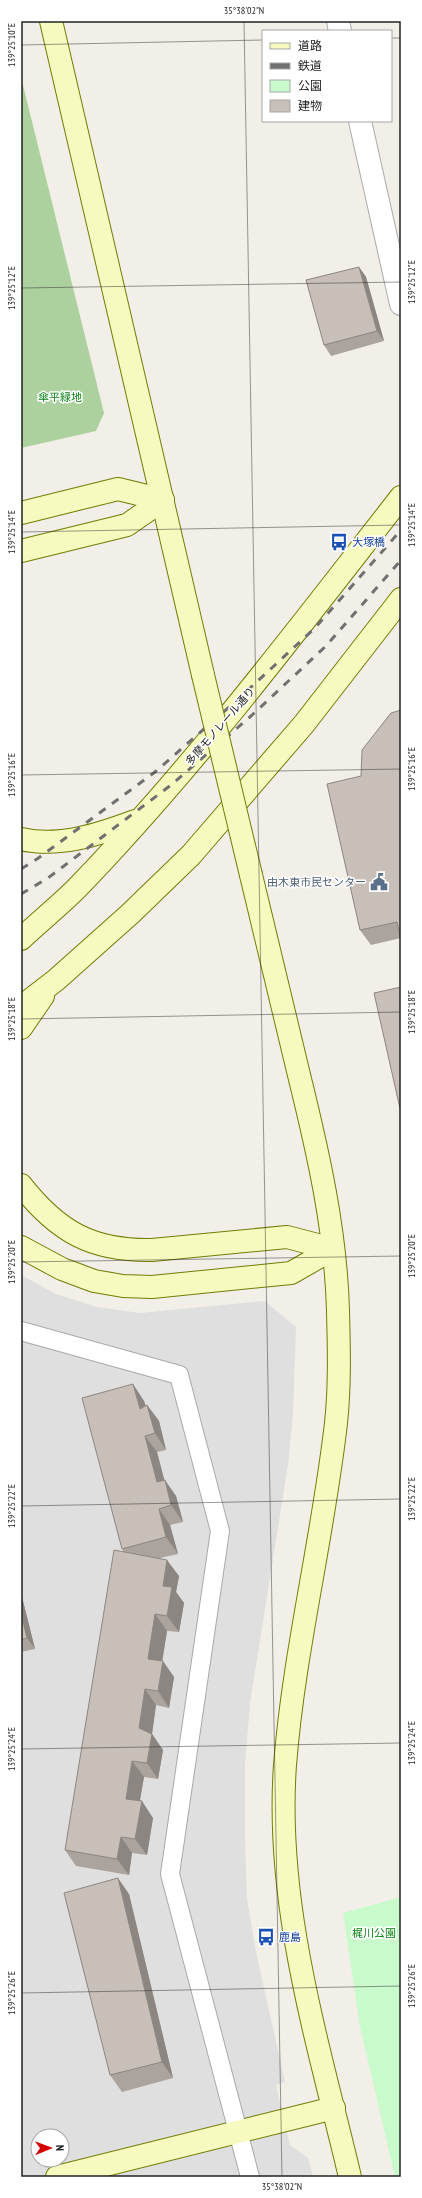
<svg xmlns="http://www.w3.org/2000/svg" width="422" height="2198" font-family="'PT Sans Narrow','Noto Sans JP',sans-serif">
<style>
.residential{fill:#e0dfdf;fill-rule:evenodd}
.forest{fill:#add19e}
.park{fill:#c8facc}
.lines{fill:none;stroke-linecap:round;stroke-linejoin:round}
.lane-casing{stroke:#a9a9a9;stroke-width:20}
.street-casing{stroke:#a9a9a9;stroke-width:24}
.secondary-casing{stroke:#707d05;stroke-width:24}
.lane{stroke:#fff;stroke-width:18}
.street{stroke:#fff;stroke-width:22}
.secondary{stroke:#f7fabf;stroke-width:22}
.rail{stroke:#707070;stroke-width:3;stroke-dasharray:8 8;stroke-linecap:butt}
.secondary-bridge-casing{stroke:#707d05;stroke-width:24;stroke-linecap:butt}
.secondary-bridge{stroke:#f7fabf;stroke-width:22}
.wall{fill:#aba49e}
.shaded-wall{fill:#8b8681}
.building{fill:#c7bfb8;stroke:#8b8681}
.ticks{fill:none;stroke:#222;stroke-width:1;stroke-opacity:0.45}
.labels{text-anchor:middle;stroke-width:3;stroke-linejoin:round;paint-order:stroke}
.park-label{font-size:11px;fill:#0c8416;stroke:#fff}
.transit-label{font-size:11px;fill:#164399;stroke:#fff;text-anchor:start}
.street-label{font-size:11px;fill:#222;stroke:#fff}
.service-label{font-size:11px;fill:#4e5e75;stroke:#fff;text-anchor:end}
.neatline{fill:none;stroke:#222;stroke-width:1.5}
.ticks-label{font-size:10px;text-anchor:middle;fill:#222}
</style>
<rect width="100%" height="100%" fill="#f2efe9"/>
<path class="residential" d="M21 1275 56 1294 97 1307 140 1313 265 1301 296 1327 293 1414 288 1465 250 1703 245 1765V1837L247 1899 256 1952 285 2082 276 2085 290 2145 308 2158 313 2177H21ZM38 2136H62V2160H38Z"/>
<polygon class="forest" points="21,77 104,413 96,431 21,448"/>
<polygon class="park" points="401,1897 401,2177 395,2177 360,2027 343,1913"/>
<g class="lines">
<g class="lane-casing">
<polyline id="lane" points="21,1331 179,1375 220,1531 170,1874 250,2177"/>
</g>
<g class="street-casing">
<g id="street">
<polyline points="338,21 340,31"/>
<polyline points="360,121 401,304"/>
</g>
</g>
<g class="secondary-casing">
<g id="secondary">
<polyline points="51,21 203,675"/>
<polyline points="21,513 118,489 163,500"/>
<polyline points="21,551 127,525 163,500"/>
<path d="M21 839C59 848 100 834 135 821"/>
<path d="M251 875C267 941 283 1008 299 1075 318 1152 336 1231 338 1311 339 1348 340 1386 336 1423 323 1538 294 1651 285 1765 275 1905 318 2042 350 2177"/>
<path d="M21 939C39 922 59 906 77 888 194 767 297 630 401 497"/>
<polyline points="21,1007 56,980 130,914 191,855 304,724 401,599"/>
<polyline points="21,1028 43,996"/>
<path d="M21 1185C58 1232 92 1251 152 1250L287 1237 333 1249"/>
<polyline points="21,1247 62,1269 94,1281 123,1286 152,1287 291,1273 333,1249"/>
<polyline points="57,2177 334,2108"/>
</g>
</g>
<use href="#lane" class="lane"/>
<use href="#street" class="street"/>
<use href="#secondary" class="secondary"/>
<g class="rail">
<polyline points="21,869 37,859 155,772 236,701 315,628 401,530"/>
<polyline points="21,894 48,878 171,785 251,716 326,646 401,560"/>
</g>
<g class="secondary-bridge-casing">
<polyline id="secondary-bridge" points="203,675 251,875"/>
</g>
<use href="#secondary-bridge" class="secondary-bridge"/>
</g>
<g class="wall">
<polygon points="359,267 366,277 384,341 331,356 324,345"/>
<polygon points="401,710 401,938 371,945 360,930 361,776"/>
<polygon points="144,1401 146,1406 147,1405 159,1421 166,1450 157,1452 164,1480 176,1496 183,1522 170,1525 178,1554 160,1558 179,1576 176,1592 184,1603 179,1632 167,1631 162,1661 174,1677 169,1708 156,1705 152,1734 163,1750 158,1779 144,1777 140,1801 153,1818 147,1855 132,1853 129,1875 76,1866 65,1850 124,1552 122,1549"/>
<polygon points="21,1593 35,1649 21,1652"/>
<polygon points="129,1894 173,2078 122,2092 110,2075"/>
</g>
<g class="shaded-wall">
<polygon points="359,267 366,277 384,341 377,331"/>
<polygon points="133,1384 144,1401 151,1426 140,1409"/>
<polygon points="147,1405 159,1421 166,1450 155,1433"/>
<polygon points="145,1436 157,1452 169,1498 157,1482"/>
<polygon points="165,1480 176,1496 183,1522 171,1505"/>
<polygon points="159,1509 170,1525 178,1554 166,1537"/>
<polygon points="167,1560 179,1576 176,1592 184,1603 179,1632 167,1616 163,1586"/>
<polygon points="21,1593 35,1649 27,1638 21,1613"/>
<polygon points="155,1614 167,1631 160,1675 148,1659"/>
<polygon points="163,1661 174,1677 169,1708 158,1691"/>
<polygon points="145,1689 156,1705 152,1734 163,1750 158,1779 147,1763 139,1728"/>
<polygon points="132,1761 144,1777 137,1815 126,1799"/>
<polygon points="142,1801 153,1818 147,1855 135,1839"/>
<polygon points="121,1837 132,1853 129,1875 117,1859"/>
<polygon points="118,1878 129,1894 173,2078 162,2062"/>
</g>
<g class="building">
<polygon points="359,267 377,331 324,345 306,280"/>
<polygon points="401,710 401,939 397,922 360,930 327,784 361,776 362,750 391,713"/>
<polygon points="401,987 401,1113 374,993"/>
<polygon points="133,1384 140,1409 147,1405 155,1433 145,1436 157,1482 165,1480 171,1505 159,1509 166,1537 122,1549 82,1398"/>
<polygon points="114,1550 167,1560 163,1586 172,1587 167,1616 155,1614 148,1659 163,1661 158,1691 145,1689 139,1728 152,1734 147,1763 132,1761 126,1799 142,1801 135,1839 121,1837 117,1859 65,1850"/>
<polygon points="21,1613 27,1638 21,1640"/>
<polygon points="118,1878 162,2062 110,2075 64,1893"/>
</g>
<path class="ticks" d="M244 21 282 2177M391 38H401M21 45 263 40M21 288 401 282M21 532 401 525M21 775 401 769M21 1019 401 1012M21 1262 401 1256M21 1506 401 1499M21 1749 401 1743M21 1993 401 1986"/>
<defs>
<g id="bus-bare" transform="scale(1.38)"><path d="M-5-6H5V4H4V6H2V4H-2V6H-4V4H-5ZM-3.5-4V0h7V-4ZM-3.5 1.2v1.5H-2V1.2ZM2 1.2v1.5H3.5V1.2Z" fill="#1a4fb4" stroke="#fff" stroke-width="2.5" paint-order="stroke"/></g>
<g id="civic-bare" transform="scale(1.38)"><path d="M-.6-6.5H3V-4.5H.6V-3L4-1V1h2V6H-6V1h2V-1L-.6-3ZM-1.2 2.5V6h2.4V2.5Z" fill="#5c6f8a" stroke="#fff" stroke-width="2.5" paint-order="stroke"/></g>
</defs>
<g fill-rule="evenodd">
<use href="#bus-bare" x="339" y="542"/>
<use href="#civic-bare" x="379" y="882"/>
<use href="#bus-bare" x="266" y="1937"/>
</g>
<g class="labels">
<g class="park-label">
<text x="60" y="401">傘平緑地</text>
<text x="374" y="1937">梶川公園</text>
</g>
<g class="transit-label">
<text x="352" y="546">大塚橋</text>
<text x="279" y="1941">鹿島</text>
</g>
<g class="street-label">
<text transform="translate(220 726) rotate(-49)" y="4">多摩モノレール通り</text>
</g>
<g class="service-label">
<text x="366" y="886">由木東市民センター</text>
</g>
</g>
<rect width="422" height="2198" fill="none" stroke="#ffffff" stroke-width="44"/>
<rect x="262" y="30" width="130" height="92" fill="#ffffff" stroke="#a7a7a7"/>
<rect x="270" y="43" width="20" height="6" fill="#f7fabf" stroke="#a7a7a7"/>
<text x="298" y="50" font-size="12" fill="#222222">道路</text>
<rect x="270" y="63" width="20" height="6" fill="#707070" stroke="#a7a7a7"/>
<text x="298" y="70" font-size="12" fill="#222222">鉄道</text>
<rect x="270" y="80" width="20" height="12" fill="#c8facc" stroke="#a7a7a7"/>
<text x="298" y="90" font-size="12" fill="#222222">公園</text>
<rect x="270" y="100" width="20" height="12" fill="#c7bfb8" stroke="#a7a7a7"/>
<text x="298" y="110" font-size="12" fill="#222222">建物</text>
<g transform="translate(50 2148) rotate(89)"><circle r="19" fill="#ffffff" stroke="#a7a7a7"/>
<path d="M0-3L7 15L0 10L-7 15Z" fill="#d40000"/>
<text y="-6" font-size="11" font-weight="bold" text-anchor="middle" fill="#222222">N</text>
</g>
<rect x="22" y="22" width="378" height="2154" class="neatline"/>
<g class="ticks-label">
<text x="244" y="14">35°38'02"N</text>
<text transform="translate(11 45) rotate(-90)" y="4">139°25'10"E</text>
<text transform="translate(411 282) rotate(-90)" y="4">139°25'12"E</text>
<text transform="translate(11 288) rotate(-90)" y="4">139°25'12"E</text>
<text transform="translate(411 525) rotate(-90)" y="4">139°25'14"E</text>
<text transform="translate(11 532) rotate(-90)" y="4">139°25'14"E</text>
<text transform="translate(411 769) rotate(-90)" y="4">139°25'16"E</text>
<text transform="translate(11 775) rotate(-90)" y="4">139°25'16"E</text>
<text transform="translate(411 1012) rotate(-90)" y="4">139°25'18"E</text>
<text transform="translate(11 1019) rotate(-90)" y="4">139°25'18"E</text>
<text transform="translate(411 1256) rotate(-90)" y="4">139°25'20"E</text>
<text transform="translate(11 1262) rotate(-90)" y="4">139°25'20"E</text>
<text transform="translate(411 1499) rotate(-90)" y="4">139°25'22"E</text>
<text transform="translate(11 1506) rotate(-90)" y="4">139°25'22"E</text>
<text transform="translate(411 1743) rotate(-90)" y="4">139°25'24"E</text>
<text transform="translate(11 1749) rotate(-90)" y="4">139°25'24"E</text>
<text transform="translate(411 1986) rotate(-90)" y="4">139°25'26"E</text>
<text transform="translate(11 1993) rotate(-90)" y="4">139°25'26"E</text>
<text x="282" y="2190">35°38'02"N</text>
</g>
</svg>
